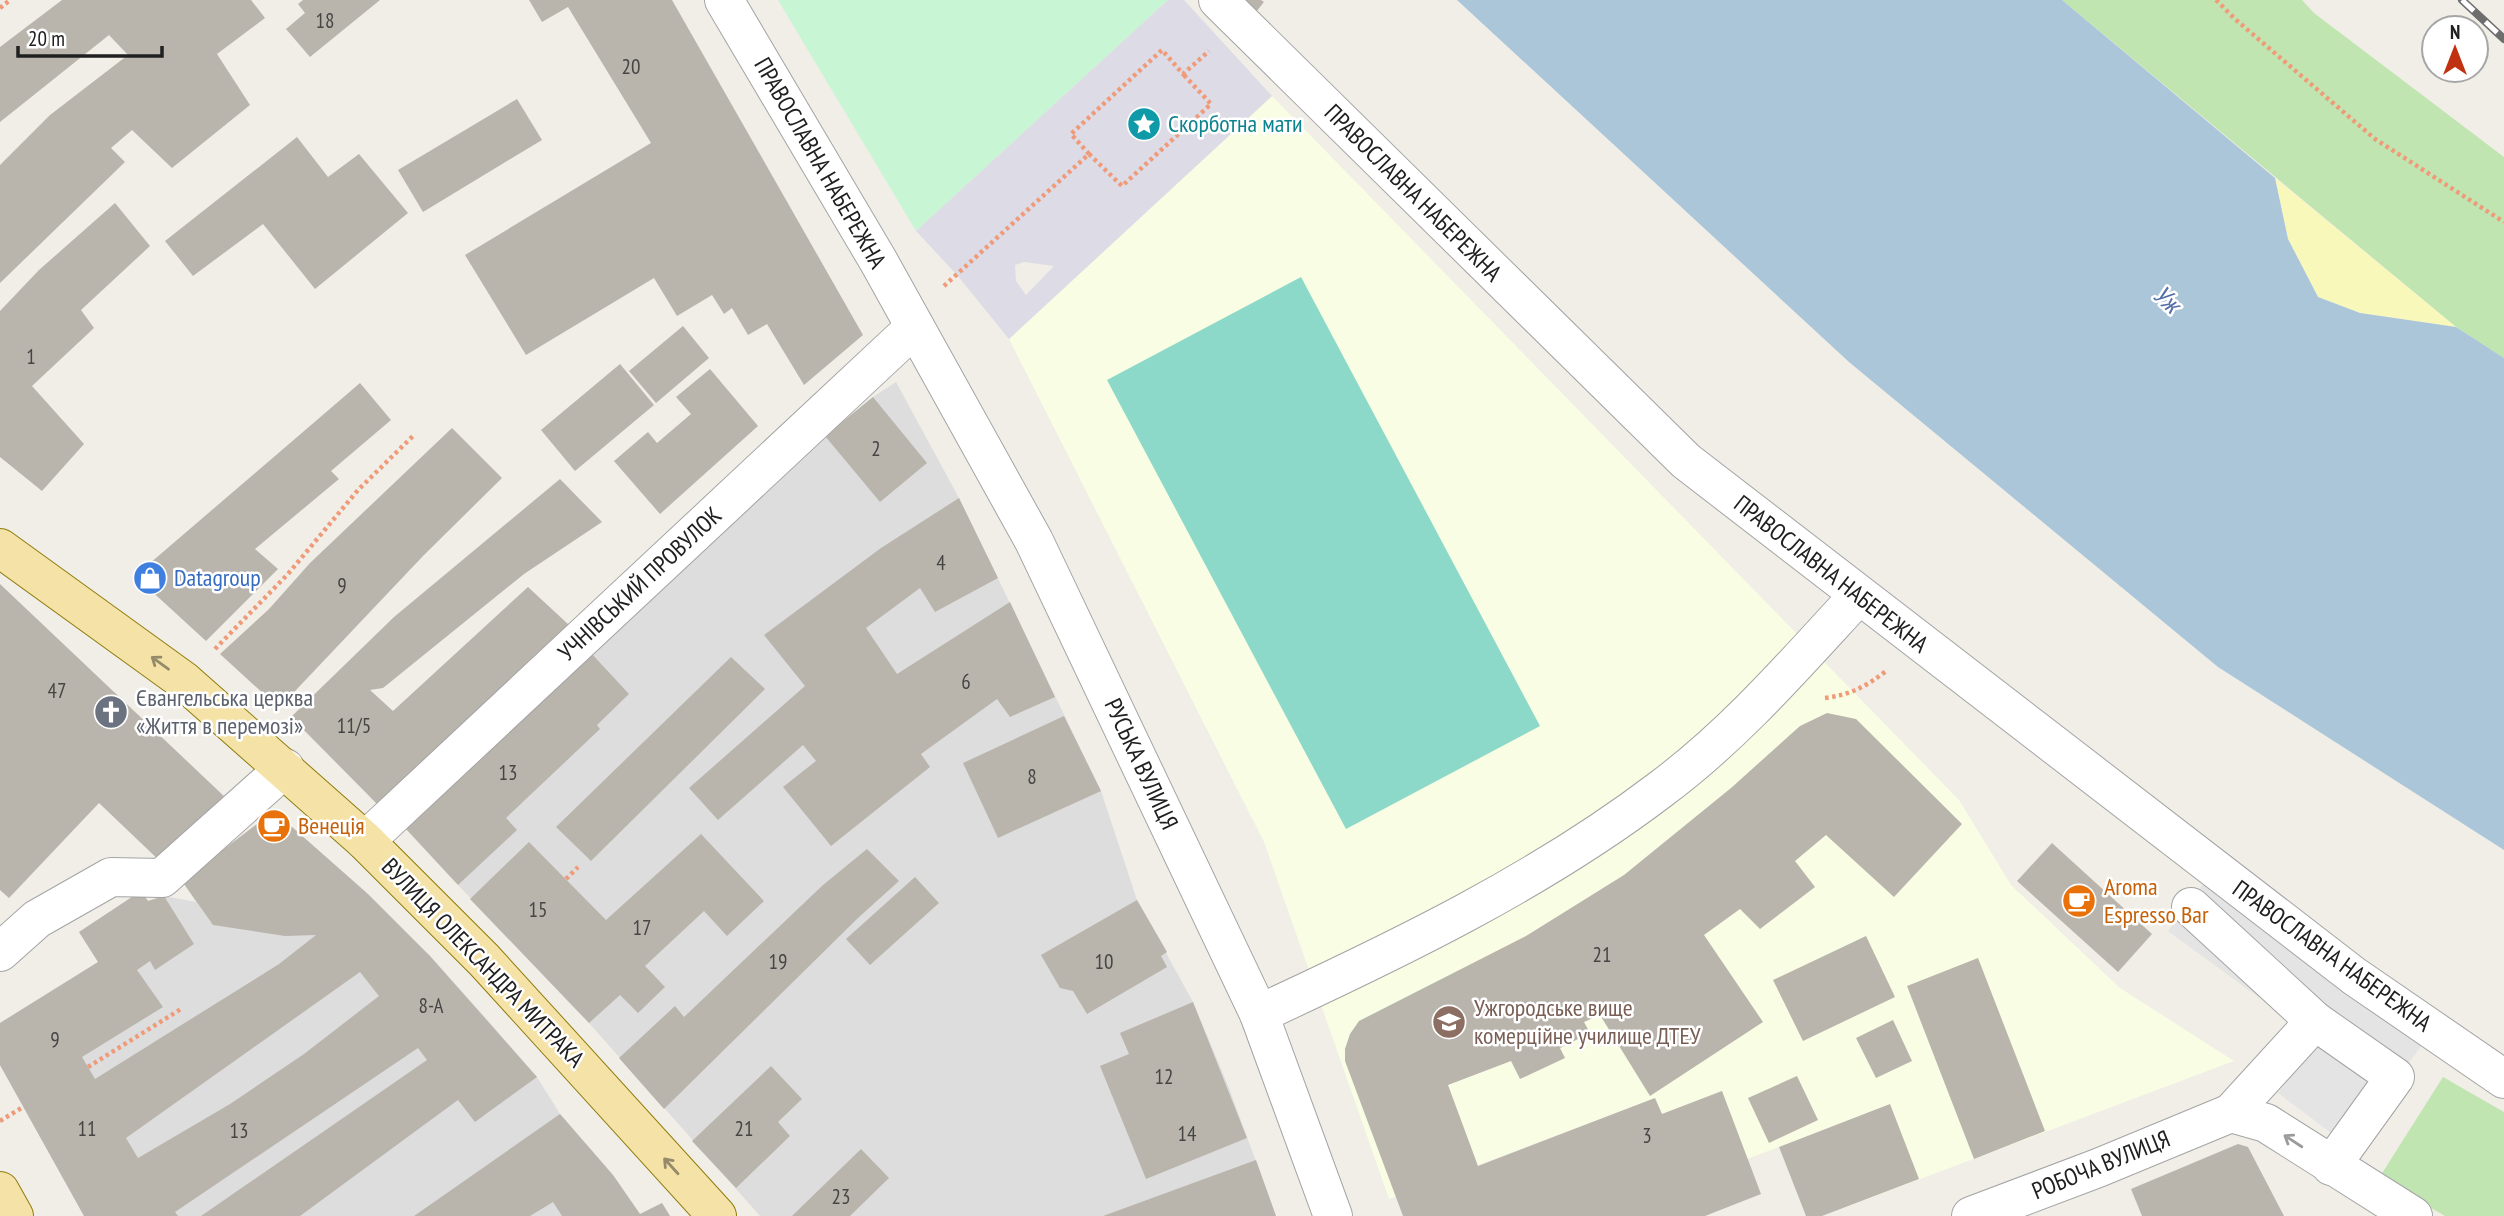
<svg xmlns="http://www.w3.org/2000/svg" width="2504" height="1216" font-family="'PT Sans Narrow',sans-serif">
<style>
.residential{fill:#dedddd}
.education{fill:#f8fde3}
.grass{fill:#c1e5b1}
.sand{fill:#f9f8bb}
.park{fill:#c8f5d4}
.pitch{fill:#8cd8c9}
.parking{fill:#e4e4e4}
.plaza{fill:#dddbe5;fill-rule:evenodd}
.water{fill:#abc6d9}
.building{fill:#b9b5ad;fill-rule:evenodd}
.lines{fill:none;stroke-linecap:round;stroke-linejoin:round}
.minor-casing{stroke:#a4a4a4;stroke-width:40}
.major-casing{stroke:#8f7c0c;stroke-width:40}
.path{stroke:#ef9b79;stroke-width:4.5;stroke-dasharray:3.5 3.5;stroke-linecap:butt}
.minor{stroke:#fff;stroke-width:38}
.major{stroke:#f5e2a7;stroke-width:38}
.rail-casing{stroke:#6e6e6e;stroke-width:8}
.rail{stroke:#fff;stroke-width:5;stroke-dasharray:16;stroke-linecap:butt}
.oneway{stroke:#958b6a}
.oneway2{stroke:#9b9b9b}
.labels{text-anchor:middle;stroke-width:5;stroke-linejoin:round;paint-order:stroke}
.number-label{font-size:21px;fill:#464543}
.culture-label{font-size:24px;fill:#0d838f;stroke:#fff;text-anchor:start}
.street-label{font-size:24px;fill:#202020;stroke:#fff}
.shop-label{font-size:24px;fill:#366cbe;stroke:#fff;text-anchor:start}
.worship-label{font-size:24px;fill:#5b616d;stroke:#fff;text-anchor:start}
.food-label{font-size:24px;fill:#c56008;stroke:#fff;text-anchor:start}
.education-label{font-size:24px;fill:#785e54;stroke:#fff;text-anchor:start}
.water-label{font-size:26px;font-style:italic;fill:#536ea8;stroke:#fff}
</style>
<rect width="100%" height="100%" fill="#f0eee7"/>
<g class="residential">
<polygon points="896,382 959,498 1101,791 1137,900 1193,1002 1229,1088 1276,1216 760,1216 589,1023 458,885 591,653 825,436 873,397"/>
<polygon points="274,811 430,956 484,1016 537,1077 560,1114 613,1175 640,1214 662,1203 670,1216 84,1216 0,1065 0,1023 98,962 79,932 141,891 148,901 164,896 196,902 182,881"/>
</g>
<polygon class="education" points="1272,96 1959,800 2011,885 2120,988 2234,1061 1822,1216 1806,1216 1779,1147 1747,1159 1721,1091 1662,1114 1655,1098 1389,1199 1264,842 1009,339"/>
<g class="grass">
<polygon points="2062,0 2302,0 2314,13 2504,157 2504,358 2456,327"/>
<polygon points="2443,1077 2504,1112 2504,1216 2445,1216 2379,1178"/>
</g>
<polygon class="sand" points="2275,178 2456,327 2360,313 2318,297 2288,239"/>
<polygon class="park" points="778,0 1168,0 916,231"/>
<polygon class="pitch" points="1301,277 1540,726 1346,829 1107,380"/>
<polygon class="parking" points="2206,880 2425,1041 2347,1145 2278,1093 2317,1040 2168,931"/>
<path class="plaza" d="M1168 0H1184L1272 96 1009 339 957 275 916 231ZM1024 262 1054 266 1026 295 1016 281 1015 265Z"/>
<polygon class="water" points="1457,0 2062,0 2275,178 2288,239 2318,297 2360,313 2456,327 2504,358 2504,850 2218,667 1849,362"/>
<g class="building">
<polygon points="62,0 251,0 265,18 217,54 250,105 172,168 132,130 111,148 125,162 0,283 0,165 50,115 128,55 109,35 0,122 0,47"/>
<polygon points="303,0 380,0 310,57 286,29 305,13 298,4"/>
<polygon points="529,0 672,0 863,335 804,385 767,324 748,335 732,308 724,314 712,295 677,316 654,278 526,355 465,255 651,143 568,7 542,22"/>
<polygon points="1243,0 1261,0 1264,2 1256,12"/>
<polygon points="517,99 542,140 423,212 398,170"/>
<polygon points="297,137 328,177 359,154 408,213 315,289 263,224 193,276 165,241"/>
<polygon points="115,203 150,246 81,310 94,328 32,386 84,444 42,491 0,457 0,311 39,270"/>
<polygon points="683,326 709,358 656,403 629,371"/>
<polygon points="620,364 654,405 575,471 541,430"/>
<polygon points="710,369 758,426 660,514 614,461 648,432 657,443 691,414 676,397"/>
<polygon points="360,383 391,420 331,471 339,479 255,549 278,569 206,641 135,576"/>
<polygon points="873,397 927,463 880,502 825,436"/>
<polygon points="452,428 502,478 423,556 279,708 220,654 269,609 310,563"/>
<polygon points="560,479 602,522 524,574 383,688 370,690 393,711 528,587 569,625 378,805 291,717 394,617"/>
<polygon points="959,498 998,578 935,612 920,588 866,628 897,674 1010,602 1055,697 1010,717 997,699 921,754 930,767 831,846 783,787 816,761 803,745 718,820 689,788 805,686 764,635 881,548"/>
<polygon points="0,584 227,799 164,865 99,803 9,898 0,890"/>
<polygon points="591,653 629,694 597,725 600,729 506,818 517,830 458,885 405,828"/>
<polygon points="731,657 765,689 591,861 556,827"/>
<polygon points="1827,713 1856,719 1962,824 1894,897 1826,835 1795,861 1815,887 1760,929 1740,909 1704,935 1763,1022 1650,1096 1600,1015 1584,1022 1590,1033 1560,1048 1565,1058 1520,1079 1511,1061 1448,1085 1478,1166 1655,1098 1662,1114 1722,1091 1761,1194 1705,1216 1403,1216 1345,1061 1345,1049 1350,1034 1359,1021 1526,936 1624,875 1731,788 1800,726"/>
<polygon points="1064,716 1101,791 998,838 963,763"/>
<path d="M274 811 368 894 430 956 537 1077 475 1122 458 1100 300 1216H201L427 1060 418 1048 175 1212 178 1216H84L0 1065V1023L98 962 79 932 141 891 148 901 164 896 194 944 155 970 150 961 137 970 163 1007 82 1057 95 1079 279 964 316 935 285 936 213 925 182 881ZM360 972 379 996 304 1054 230 1104 138 1158 126 1138Z"/>
<polygon points="701,834 764,901 727,936 704,911 645,966 665,987 638,1013 620,995 589,1023 470,899 529,842 606,920"/>
<polygon points="2052,843 2152,934 2118,972 2017,881"/>
<polygon points="867,849 899,881 858,918 664,1109 619,1058 675,1006 684,1017 823,885"/>
<polygon points="915,877 939,903 870,965 846,939"/>
<polygon points="1137,900 1167,952 1161,956 1167,967 1087,1014 1073,991 1060,988 1041,955"/>
<polygon points="1866,936 1895,997 1803,1041 1773,980"/>
<polygon points="1978,958 2045,1131 1974,1159 1907,986"/>
<polygon points="1193,1002 1247,1138 1146,1179 1100,1066 1129,1054 1120,1033"/>
<polygon points="1893,1020 1912,1061 1876,1078 1856,1038"/>
<polygon points="771,1066 802,1099 778,1122 790,1136 736,1188 692,1141"/>
<polygon points="1797,1076 1818,1120 1769,1143 1748,1098"/>
<polygon points="1890,1104 1919,1179 1822,1216 1806,1216 1779,1147"/>
<polygon points="560,1114 613,1175 640,1214 662,1203 670,1216 562,1216 553,1202 530,1216 414,1216"/>
<polygon points="2238,1144 2248,1147 2284,1216 2142,1216 2131,1189"/>
<polygon points="861,1149 889,1178 850,1216 792,1216"/>
<polygon points="1256,1160 1276,1216 1103,1216"/>
</g>
<g class="lines">
<g class="minor-casing">
<g id="minor">
<polyline points="724,0 879,262 1034,541 1259,1014 1333,1216"/>
<polyline points="1218,0 1686,461 2354,976 2504,1079"/>
<polyline points="365,841 915,327"/>
<polyline points="0,952 37,919 111,877 162,878 285,768"/>
<path d="M1259 1014C1397 950 1539 882 1661 789 1735 734 1796 663 1858 596"/>
<polyline points="2315,1021 2395,1077 2331,1166"/>
<polyline points="2231,1113 2266,1123 2413,1216"/>
<polyline points="1971,1216 2098,1168 2231,1113 2315,1021 2191,907"/>
</g>
</g>
<g class="major-casing">
<g id="major">
<polyline points="0,548 184,681 365,841 484,960 717,1216"/>
<polyline points="0,1191 14,1216"/>
</g>
</g>
<g class="path">
<polyline points="2216,0 2235,19 2375,139 2504,222"/>
<polyline points="0,8 10,0"/>
<polyline points="1089,154 1122,186 1211,104 1183,74"/>
<polyline points="944,286 1089,154 1071,134 1162,50 1183,74 1209,51"/>
<polyline points="215,649 288,574 358,490 415,434"/>
<path d="M1825 698C1850 695 1867 686 1886 671"/>
<polyline points="566,879 578,867"/>
<polyline points="88,1067 181,1009"/>
<polyline points="0,1121 23,1107"/>
</g>
<use href="#minor" class="minor"/>
<use href="#major" class="major"/>
<g class="rail-casing">
<polyline id="rail" points="2462,0 2504,39"/>
</g>
<use href="#rail" class="rail"/>
</g>
<defs><path id="oneway-shaft" d="M-6 0H5M1.5-3L5.5 0L1.5 3" fill="none" stroke-width="1.6" stroke-linecap="round" stroke-linejoin="round" transform="scale(1.75)"/></defs>
<g class="oneway">
<use href="#oneway-shaft" transform="translate(160 663) rotate(-144)"/>
<use href="#oneway-shaft" transform="translate(671 1166) rotate(-132)"/>
</g>
<use class="oneway2" href="#oneway-shaft" transform="translate(2293 1141) rotate(-147)"/>
<defs>
<g id="sight-disc" transform="scale(1.75)"><circle r="9.5" fill="#0f9aa8" stroke="#fff"/><path d="M0-6L1.8-2.2L6-1.7L2.9 1.2L3.7 5.4L0 3.3L-3.7 5.4L-2.9 1.2L-6-1.7L-1.8-2.2Z" fill="#fff"/></g>
<g id="shop-disc" transform="scale(1.75)"><circle r="9.5" fill="#3f7fe0" stroke="#fff"/><path d="M-5-2.5h2.3a2.7 3.5 0 0 1 5.4 0H5L5.5 6h-11ZM-1.5-2.5h3a1.5 2.3 0 0 0-3 0Z" fill="#fff"/></g>
<g id="church-disc" transform="scale(1.75)"><circle r="9.5" fill="#6b7280" stroke="#fff"/><path d="M-1.2-6h2.4v3.5h3.3v2.4h-3.3V6h-2.4V-.1h-3.3v-2.4h3.3Z" fill="#fff"/></g>
<g id="cafe-disc" transform="scale(1.75)"><circle r="9.5" fill="#e8710a" stroke="#fff"/><path d="M-5.5-4.5H6V0H3Q3 3.5 0 3.5H-2.5Q-5.5 3.5-5.5 0ZM3-3.2v2h1.7v-2ZM-6 4.5H4V6H-6Z" fill="#fff"/></g>
<g id="university-disc" transform="scale(1.75)"><circle r="9.5" fill="#8d6e63" stroke="#fff"/><path d="M0-5L7-2L0 1L-7-2ZM-4 1L0 2.5L4 1V4Q0 6-4 4Z" fill="#fff"/></g>
</defs>
<g fill-rule="evenodd">
<use href="#sight-disc" x="1144" y="124"/>
<use href="#shop-disc" x="150" y="578"/>
<use href="#church-disc" x="111" y="712"/>
<use href="#cafe-disc" x="274" y="826"/>
<use href="#cafe-disc" x="2079" y="901"/>
<use href="#university-disc" x="1449" y="1022"/>
</g>
<g class="labels">
<g class="number-label">
<text x="325" y="28">18</text>
<text x="631" y="74">20</text>
<text x="31" y="364">1</text>
<text x="876" y="456">2</text>
<text x="941" y="570">4</text>
<text x="342" y="593">9</text>
<text x="966" y="689">6</text>
<text x="57" y="698">47</text>
<text x="354" y="733">11/5</text>
<text x="508" y="780">13</text>
<text x="1032" y="784">8</text>
<text x="538" y="917">15</text>
<text x="642" y="935">17</text>
<text x="1602" y="962">21</text>
<text x="778" y="969">19</text>
<text x="1104" y="969">10</text>
<text x="431" y="1013">8-А</text>
<text x="55" y="1047">9</text>
<text x="1164" y="1084">12</text>
<text x="87" y="1136">11</text>
<text x="744" y="1136">21</text>
<text x="239" y="1138">13</text>
<text x="1187" y="1141">14</text>
<text x="1647" y="1143">3</text>
<text x="841" y="1204">23</text>
</g>
<g class="culture-label">
<text x="1168" y="132">Скорботна мати</text>
</g>
<g class="street-label">
<text transform="translate(820 163) rotate(60)" y="8">ПРАВОСЛАВНА НАБЕРЕЖНА</text>
<text transform="translate(1413 193) rotate(45)" y="8">ПРАВОСЛАВНА НАБЕРЕЖНА</text>
<text transform="translate(1831 574) rotate(38)" y="8">ПРАВОСЛАВНА НАБЕРЕЖНА</text>
<text transform="translate(640 584) rotate(-43)" y="8">УЧНІВСЬКИЙ ПРОВУЛОК</text>
<text transform="translate(1141 764) rotate(65)" y="8">РУСЬКА ВУЛИЦЯ</text>
<text transform="translate(2332 956) rotate(36)" y="8">ПРАВОСЛАВНА НАБЕРЕЖНА</text>
<text transform="translate(483 963) rotate(46)" y="8">ВУЛИЦЯ ОЛЕКСАНДРА МИТРАКА</text>
<text transform="translate(2101 1165) rotate(-22)" y="8">РОБОЧА ВУЛИЦЯ</text>
</g>
<g class="shop-label">
<text x="174" y="586">Datagroup</text>
</g>
<g class="worship-label">
<text x="136" y="706">Євангельська церква<tspan x="136" dy="28">«Життя в перемозі»</tspan></text>
</g>
<g class="food-label">
<text x="298" y="834">Венеція</text>
<text x="2104" y="895">Aroma<tspan x="2104" dy="28">Espresso Bar</tspan></text>
</g>
<g class="education-label">
<text x="1474" y="1016">Ужгородське вище<tspan x="1474" dy="28">комерційне училище ДТЕУ</tspan></text>
</g>
<g class="water-label">
<text transform="translate(2167 299) rotate(42)" y="9">Уж</text>
</g>
</g>
<g transform="translate(2455 49)"><circle r="33" fill="#ffffff" stroke="#a6a6a6" stroke-width="2"/>
<path d="M0-5L12 26L0 18L-12 26Z" fill="#bf3110"/>
<text y="-10" font-size="19" font-weight="bold" text-anchor="middle" fill="#202020">N</text>
</g>
<path d="M18 46v10h144v-10" fill="none" stroke="#202020" stroke-width="3.5"/>
<text x="28" y="46" font-size="21" fill="#202020" stroke="#ffffff" stroke-width="5" paint-order="stroke">20 m</text>
</svg>
